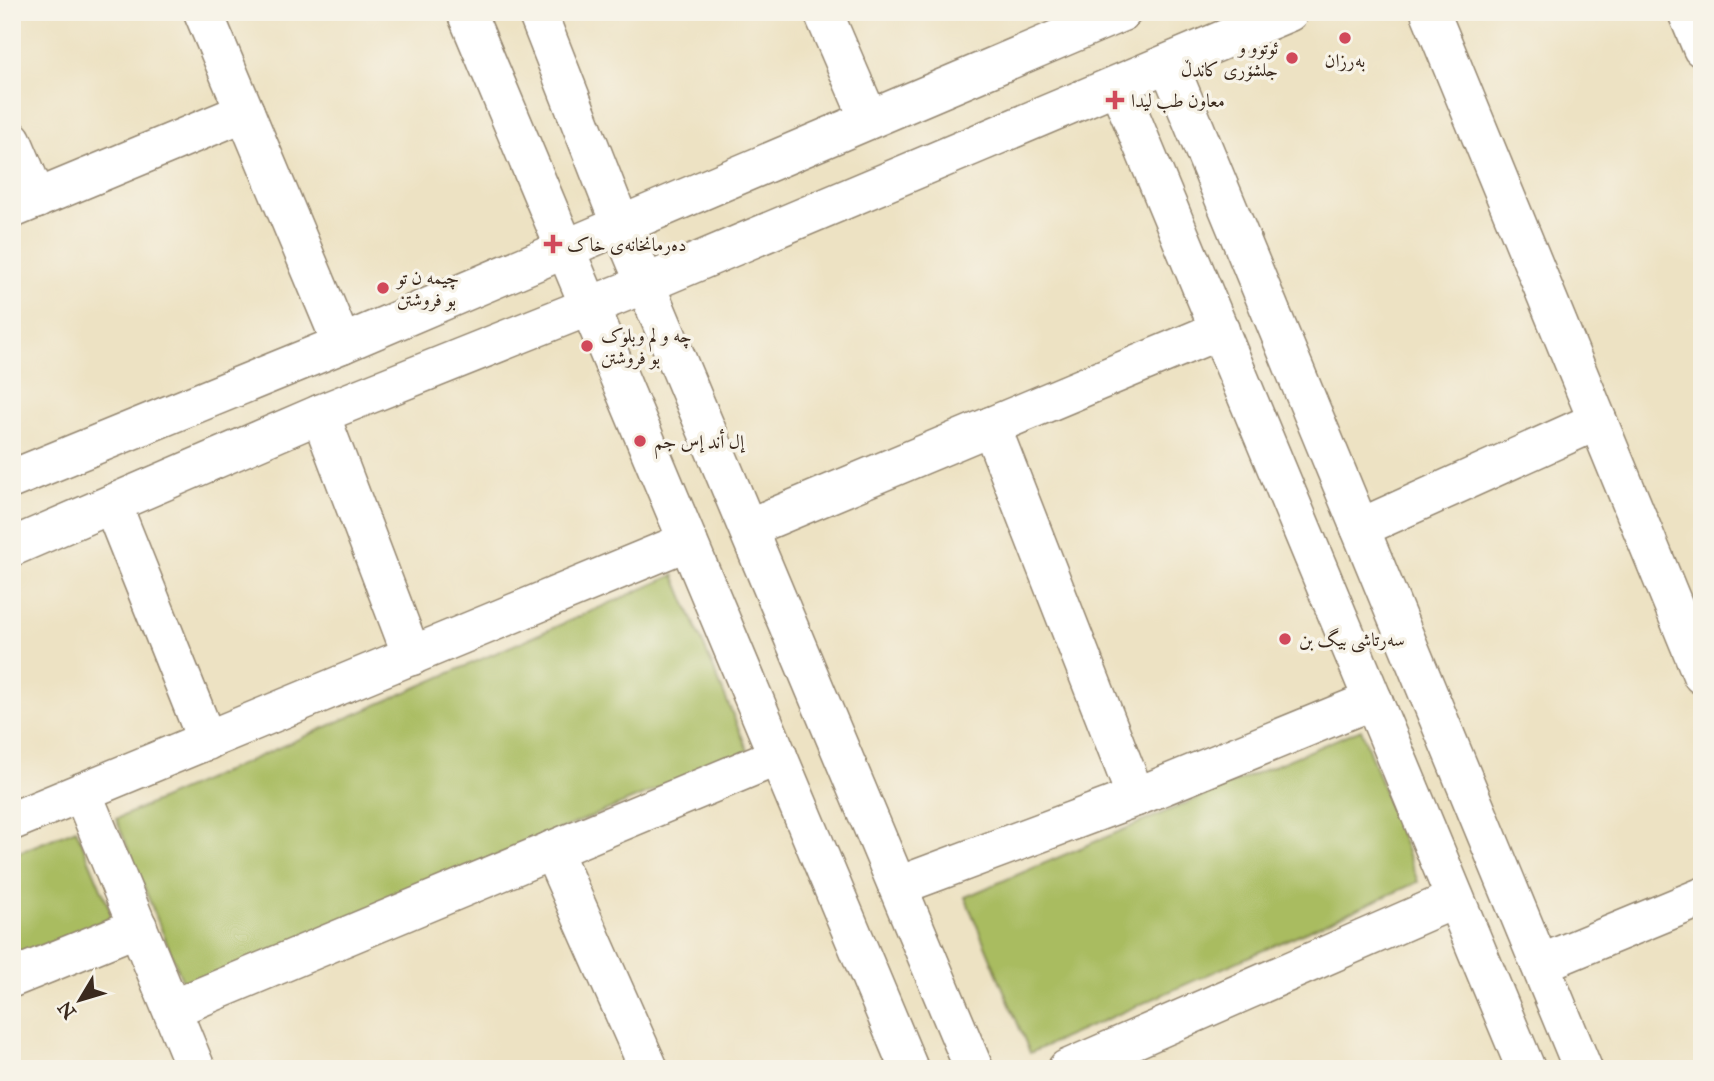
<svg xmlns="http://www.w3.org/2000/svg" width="1714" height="1081" font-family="'IM FELL Great Primer',Amiri,serif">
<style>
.green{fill:#a9bc60;stroke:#72733f;stroke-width:2}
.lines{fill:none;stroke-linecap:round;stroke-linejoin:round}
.minor-casing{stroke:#948670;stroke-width:41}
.minor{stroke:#fff;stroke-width:38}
.poi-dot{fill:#d1495b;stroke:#f7f3e8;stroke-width:2.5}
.labels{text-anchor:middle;stroke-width:7;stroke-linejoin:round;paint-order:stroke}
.poi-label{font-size:19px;fill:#3b2a1e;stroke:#f7f3e8;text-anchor:start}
</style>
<rect width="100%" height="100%" fill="#f7f3e8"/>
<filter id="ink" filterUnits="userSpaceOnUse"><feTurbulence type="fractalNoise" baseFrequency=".0143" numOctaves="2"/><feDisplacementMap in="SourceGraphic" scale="14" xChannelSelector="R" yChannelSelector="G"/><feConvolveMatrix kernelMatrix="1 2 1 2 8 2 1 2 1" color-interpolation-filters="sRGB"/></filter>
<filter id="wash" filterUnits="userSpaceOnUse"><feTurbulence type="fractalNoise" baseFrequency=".00686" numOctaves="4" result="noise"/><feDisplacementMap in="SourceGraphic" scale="28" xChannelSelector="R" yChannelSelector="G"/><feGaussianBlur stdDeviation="1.57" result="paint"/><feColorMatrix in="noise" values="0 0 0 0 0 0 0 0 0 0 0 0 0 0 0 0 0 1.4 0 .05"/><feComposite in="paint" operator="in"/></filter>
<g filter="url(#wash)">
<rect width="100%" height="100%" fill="#ede2c3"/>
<g class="green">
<polygon points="674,575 748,751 185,987 116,819"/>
<polygon points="1361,729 1418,882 1030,1053 965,897"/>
<polygon points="76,829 113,917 12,959 12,855"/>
</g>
</g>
<g filter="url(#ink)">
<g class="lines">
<g class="minor-casing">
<g id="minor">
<polyline points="203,12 342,344"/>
<polyline points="466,12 909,1069"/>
<polyline points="537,12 621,226 974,1069"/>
<polyline points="823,12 869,119"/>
<polyline points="1430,12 1702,675"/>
<polyline points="1687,12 1702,48"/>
<polyline points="1169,65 1583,1069"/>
<polyline points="1118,86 1526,1069"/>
<polyline points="12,140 37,199"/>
<polyline points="12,209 245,112"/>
<polyline points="320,414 412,656"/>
<polyline points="991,426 1136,797"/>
<polyline points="12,479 342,344 1122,12"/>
<polyline points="112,504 207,741"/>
<polyline points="748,528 1220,330"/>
<polyline points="1360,528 1597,421"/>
<polyline points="12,547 320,414 645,284 1289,12"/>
<polyline points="82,792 196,1069"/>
<polyline points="12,821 688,541"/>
<polyline points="552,850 649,1069"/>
<polyline points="898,886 1136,797 1373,700"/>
<polyline points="1540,964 1702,897"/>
<polyline points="12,978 138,927"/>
<polyline points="172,1009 778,756"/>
<polyline points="1067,1069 1455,899"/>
</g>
</g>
<use href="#minor" class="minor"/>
</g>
</g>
<g class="poi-dot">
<circle cx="1345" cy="38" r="7"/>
<circle cx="1292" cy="58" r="7"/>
<path d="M1111.5 89.5h7v7h7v7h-7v7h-7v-7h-7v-7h7z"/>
<path d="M549.5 233.5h7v7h7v7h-7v7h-7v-7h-7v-7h7z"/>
<circle cx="383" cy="288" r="7"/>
<circle cx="587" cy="346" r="7"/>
<circle cx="640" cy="441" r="7"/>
<circle cx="1285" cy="639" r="7"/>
</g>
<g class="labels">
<g class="poi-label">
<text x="1278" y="54" text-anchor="end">ئوتوو و<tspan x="1278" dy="22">جلشۆری کاندڵ</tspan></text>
<text x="1345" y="67" text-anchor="middle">بەرزان</text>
<text x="1131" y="107">معاون طب لیدا</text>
<text x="567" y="251">دەرمانخانەی خاک</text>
<text x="397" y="284">چیمه ن تو<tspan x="397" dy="22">بو فروشتن</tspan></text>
<text x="601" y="342">چه و لم وبلوک<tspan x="601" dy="22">بو فروشتن</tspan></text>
<text x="654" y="448">إل أند إس جم</text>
<text x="1299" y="646">سەرتاشی بیگ بن</text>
</g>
</g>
<rect width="1714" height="1081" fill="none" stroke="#f7f3e8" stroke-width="42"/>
<g transform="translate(80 1000) rotate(232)" stroke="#f7f3e8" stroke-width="5" paint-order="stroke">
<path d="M0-5L12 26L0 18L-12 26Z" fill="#3b2a1e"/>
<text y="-10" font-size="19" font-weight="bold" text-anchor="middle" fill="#3b2a1e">N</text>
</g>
</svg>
